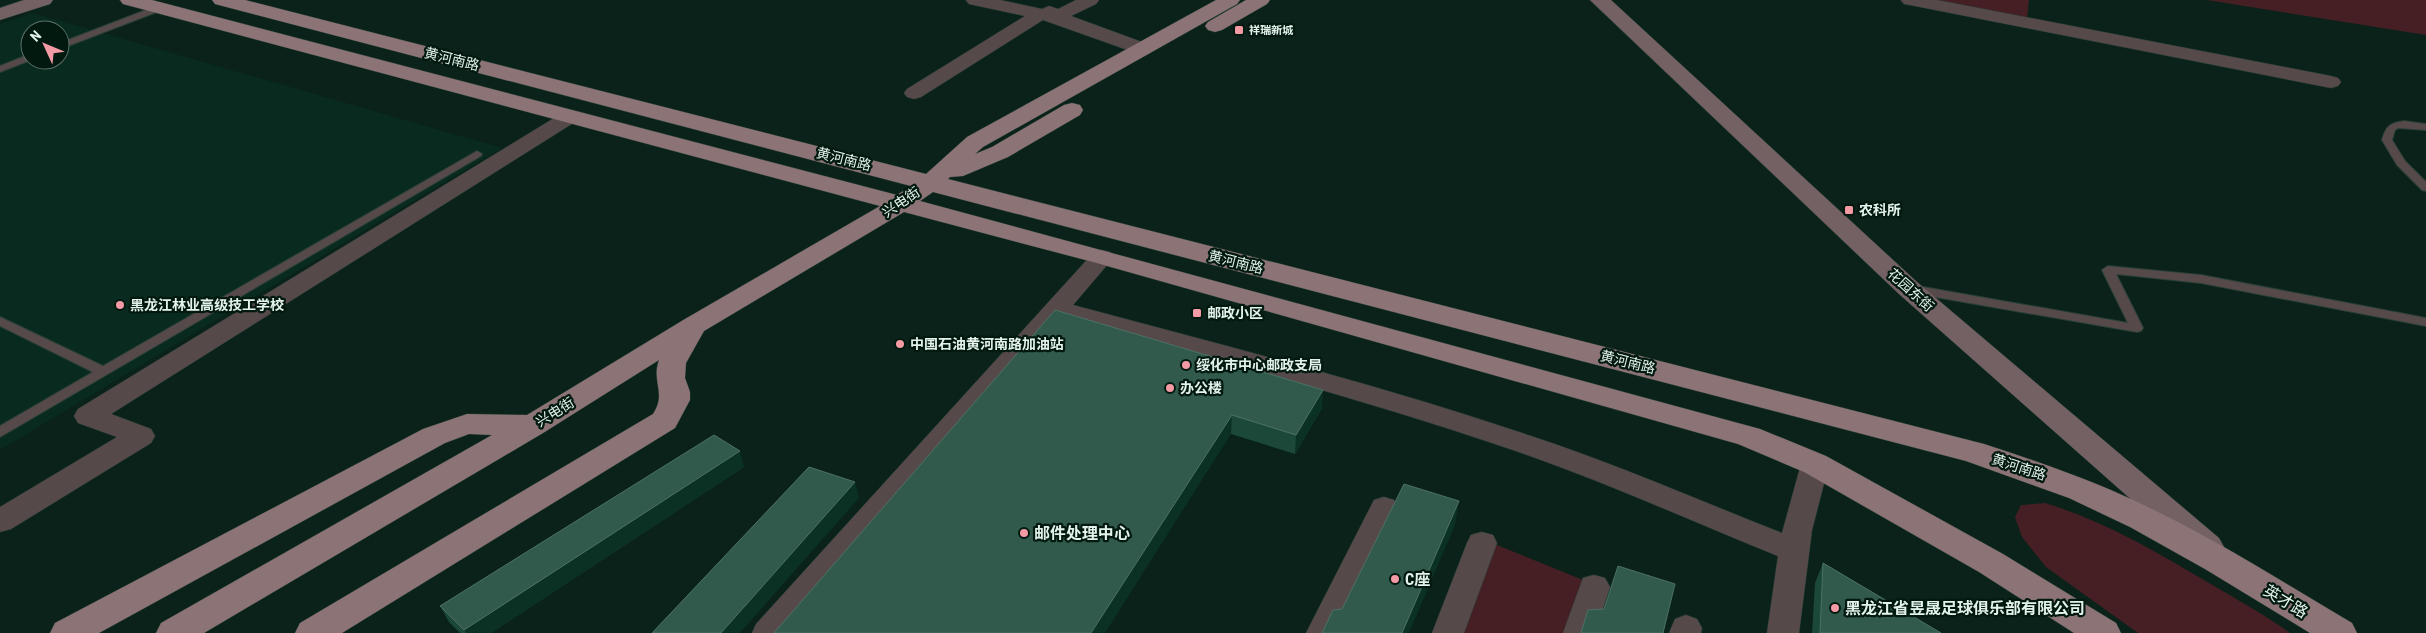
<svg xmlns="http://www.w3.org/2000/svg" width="2426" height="633" font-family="'Roboto Condensed','Noto Sans SC',sans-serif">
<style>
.built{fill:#092b1f;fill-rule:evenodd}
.green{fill:#461f25}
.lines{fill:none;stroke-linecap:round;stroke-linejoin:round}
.service-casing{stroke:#283f36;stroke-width:2}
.minor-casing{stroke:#283f36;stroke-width:1}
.secondary-casing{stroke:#283f36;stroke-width:1}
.primary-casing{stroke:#283f36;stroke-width:1}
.service{fill:#55494a;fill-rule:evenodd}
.minor{fill:#55494a;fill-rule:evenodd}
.secondary{fill:#746163;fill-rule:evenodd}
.primary{fill:#8c7476;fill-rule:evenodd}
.wall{fill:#1b4838}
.shaded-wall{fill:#0b3124}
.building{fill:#315a4c;stroke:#4c7265}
.poi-dot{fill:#f49aa5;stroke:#021910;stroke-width:2}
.labels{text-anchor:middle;stroke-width:4.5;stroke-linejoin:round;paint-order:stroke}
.far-poi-label{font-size:11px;font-weight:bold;fill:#e3f2eb;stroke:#021910;text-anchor:start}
.street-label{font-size:14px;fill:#e3f2eb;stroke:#021910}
.poi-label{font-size:14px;font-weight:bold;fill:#e3f2eb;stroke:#021910;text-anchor:start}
.near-poi-label{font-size:16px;font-weight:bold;fill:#e3f2eb;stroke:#021910;text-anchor:start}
.near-street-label{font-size:16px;fill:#e3f2eb;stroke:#021910}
</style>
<rect width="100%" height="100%" fill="#0a2219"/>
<path class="built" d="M33 13 502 148 0 450V24ZM30 30H60V60H30Z"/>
<g class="green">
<polygon points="1930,0 2029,0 2027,19"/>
<polygon points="2207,0 2426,0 2426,35"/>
<path d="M2045 503C2104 521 2157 552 2209 583 2236 599 2264 614 2290 633H2138L2046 567 2022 537 2015 517 2021 505Z"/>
<polygon points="1492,543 1593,584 1578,633 1460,633"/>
</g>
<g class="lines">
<g class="service-casing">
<g id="service">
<polygon points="159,5 163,8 162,10 60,49 60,43"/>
<polygon points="30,54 31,60 0,72 0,66"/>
<path d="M2404 121 2426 124V130L2398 128 2395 130 2392 140 2405 161 2426 182V191L2422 190 2397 165 2382 140C2386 126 2390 123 2404 121Z"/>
<polygon points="477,151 482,154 481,156 0,437 0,426 93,372 0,326 0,317 103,366"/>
<polygon points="2108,266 2201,275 2426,318 2426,326 2201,283 2116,274 2143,328 2141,331 2137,332 1912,293 1906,289 1912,285 2128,323 2102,270"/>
</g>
</g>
<g class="minor-casing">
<g id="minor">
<polygon points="966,0 1000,0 1042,9 1049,6 1058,9 1076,0 1099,0 1096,4 1071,16 1150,45 1152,49 1150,53 1136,53 1043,20 921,97 914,99 907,97 904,93 907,89 1025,16 969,4"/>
<polygon points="1901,0 1937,0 2331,76 2338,78 2341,82 2338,86 2331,88 1910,5 1904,4"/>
<polygon points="571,110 578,112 581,116 578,120 111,414 151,429 155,436 151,443 11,529 0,532 0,507 117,437 78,423 74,416 78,409 564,112"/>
<path d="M1102 250 1110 252 1114 257 1073 305C1226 346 1381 385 1531 436 1616 464 1698 500 1782 533L1801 464 1805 457 1815 454 1825 457 1829 464 1812 530 1799 633H1767L1778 556C1689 520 1601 480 1510 449 1363 399 1212 359 1062 317L788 633H752L756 624 1094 252Z"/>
<polygon points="1384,497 1394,500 1399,508 1338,633 1306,633 1374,500"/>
<polygon points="1482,532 1493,535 1497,543 1464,633 1432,633 1467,543 1471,535"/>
<polygon points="1594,575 1605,578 1610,587 1595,633 1563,633 1583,578"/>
<polygon points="1686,615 1697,619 1702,628 1701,633 1669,633 1675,619"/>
</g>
</g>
<g class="secondary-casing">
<g id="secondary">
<polygon points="24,0 53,0 50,4 0,20 0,8"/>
<polygon points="1590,0 1611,0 1917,282 2219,538 2224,547 2219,556 2207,560 2195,556 1899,294"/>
</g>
</g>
<g class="primary-casing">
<g id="primary">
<path d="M120 0H152L897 195 911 186 215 4 212 0H245L926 174 967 137 1216 0H1240L1237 4 983 147 975 154 992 147 1064 105 1072 103 1080 105 1083 110 1080 115 1008 157 963 176 950 177 948 179 1984 444C2042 463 2100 483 2154 510 2222 543 2286 584 2352 623L2357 633H2310L2205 569 2130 527 2069 498 1966 461 933 192 920 201 1760 429 1826 456 2003 554 2116 623 2121 633H2074L1979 572 1804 472 1738 444 1093 262 904 212 704 331 686 363 685 378 690 392V400L675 428 342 633H295L300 623 653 414C667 393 651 382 659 360L543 433 204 633H156L161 623 492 435 469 434 445 443 99 633H50L55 623 423 429 467 414 527 415 685 319 880 206 123 4Z"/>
<polygon points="1246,0 1270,0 1267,4 1222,30 1215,32 1208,30 1205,26 1208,22"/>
</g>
</g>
<use href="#service" class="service"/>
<use href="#minor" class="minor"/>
<use href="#secondary" class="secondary"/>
<use href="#primary" class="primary"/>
</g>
<g class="wall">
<polygon points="1055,310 1322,408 1295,454 1231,434"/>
<polygon points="744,467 491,633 460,633 449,622 440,606"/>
<polygon points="1823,563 1941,633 1812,633 1815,583"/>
</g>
<g class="shaded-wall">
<polygon points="1323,390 1322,408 1295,454 1296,435"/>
<polygon points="1232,415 1231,434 1105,633 1091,633"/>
<polygon points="740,451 744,467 491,633 466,633 464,630"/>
<polygon points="855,482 859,498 740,633 721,633"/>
<polygon points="1459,501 1455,525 1409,633 1402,633"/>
</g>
<g class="building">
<polygon points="1055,310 1323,390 1296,435 1232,415 1091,633 774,633"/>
<polygon points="714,435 740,451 464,630 440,606"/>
<polygon points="809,467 855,482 721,633 652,633"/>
<polygon points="1404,484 1459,501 1402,633 1322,633 1333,610 1342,609"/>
<polygon points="1823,563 1941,633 1820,633"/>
<polygon points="1618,566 1675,584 1663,633 1581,633 1588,610 1604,609"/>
</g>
<g class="poi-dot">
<rect x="1234" y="25" width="10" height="10" rx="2.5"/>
<rect x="1844" y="205" width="10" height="10" rx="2.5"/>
<circle cx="120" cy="305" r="5"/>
<rect x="1192" y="308" width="10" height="10" rx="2.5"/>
<circle cx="900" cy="344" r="5"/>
<circle cx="1186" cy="365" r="5"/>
<circle cx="1170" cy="388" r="5"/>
<circle cx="1024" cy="533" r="5"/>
<circle cx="1395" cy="579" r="5"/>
<circle cx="1835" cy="608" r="5"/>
</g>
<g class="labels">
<g class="far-poi-label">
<text x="1249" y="34">祥瑞新城</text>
</g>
<g class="street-label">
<text transform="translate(452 59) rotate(14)" y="5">黄河南路</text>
<text transform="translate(844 159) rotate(14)" y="5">黄河南路</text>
<text transform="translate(901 202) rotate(-34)" y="5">兴电街</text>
<text transform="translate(1236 262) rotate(14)" y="5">黄河南路</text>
<text transform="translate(1911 290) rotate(42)" y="5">花园东街</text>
<text transform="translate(1628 362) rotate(14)" y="5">黄河南路</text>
<text transform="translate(555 412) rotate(-32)" y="5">兴电街</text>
<text transform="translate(2019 467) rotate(18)" y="5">黄河南路</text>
</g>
<g class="poi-label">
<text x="1859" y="215">农科所</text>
<text x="130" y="310">黑龙江林业高级技工学校</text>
<text x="1207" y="318">邮政小区</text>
<text x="910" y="349">中国石油黄河南路加油站</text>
<text x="1196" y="370">绥化市中心邮政支局</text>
<text x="1180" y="393">办公楼</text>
</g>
<g class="near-poi-label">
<text x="1034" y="539">邮件处理中心</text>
<text x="1405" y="585">C座</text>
<text x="1845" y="614">黑龙江省昱晟足球俱乐部有限公司</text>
</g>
<g class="near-street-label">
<text transform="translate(2286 601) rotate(31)" y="6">英才路</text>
</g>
</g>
<g transform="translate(45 45) rotate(314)"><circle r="24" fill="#021910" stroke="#5c7068"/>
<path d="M0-4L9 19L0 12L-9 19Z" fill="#f49aa5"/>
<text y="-8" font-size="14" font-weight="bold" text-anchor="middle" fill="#e3f2eb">N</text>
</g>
</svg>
